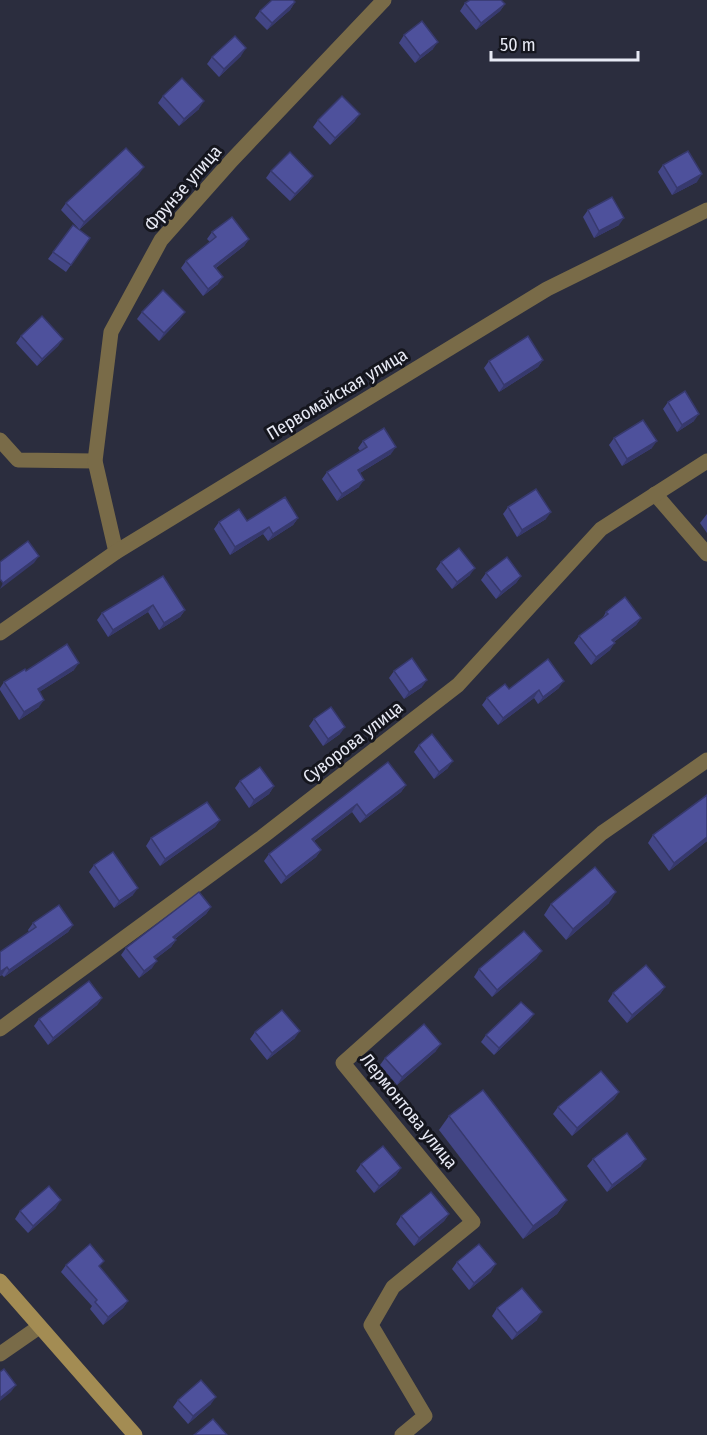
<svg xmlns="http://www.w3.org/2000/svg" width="707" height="1435" font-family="'Fira Sans Condensed',sans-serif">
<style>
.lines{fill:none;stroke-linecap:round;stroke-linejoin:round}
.street{stroke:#796b48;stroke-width:15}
.secondary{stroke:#a38c53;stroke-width:15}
.wall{fill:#434686}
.shaded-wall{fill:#37396d}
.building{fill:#4e519c;stroke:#37396d;stroke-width:1.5}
.labels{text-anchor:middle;stroke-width:6;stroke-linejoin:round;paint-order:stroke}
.street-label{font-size:18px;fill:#e7e9f4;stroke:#15161e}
</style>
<rect width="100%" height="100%" fill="#2b2d3e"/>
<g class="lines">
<g class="street">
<polyline points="0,440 18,460 95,461"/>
<polyline points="655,494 707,554"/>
<polyline points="116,552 95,461 111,332 161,240 232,160 384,0"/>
<polyline points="0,633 116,552 547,289 707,210"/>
<polyline points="0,1029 262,837 458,685 601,529 707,461"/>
<polyline points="0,1354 39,1327"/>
<polyline points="402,1435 425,1416 371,1325 393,1287 473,1222 343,1063 602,833 707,760"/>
</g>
<polyline class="secondary" points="0,1281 135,1435"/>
</g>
<g class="wall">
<polygon points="295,2 290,10 267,30 255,18 260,11"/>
<polygon points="465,3 505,4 500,11 476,30 460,11"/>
<polygon points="404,35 433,49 415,63 399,43"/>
<polygon points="241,56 219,77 207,64 212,57"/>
<polygon points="163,96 199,109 179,126 158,103"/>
<polygon points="318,120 355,121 330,145 313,127"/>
<polygon points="663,165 697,182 672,195 658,172"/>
<polygon points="271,171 313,176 308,183 290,201 266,178"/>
<polygon points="139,174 79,230 90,238 66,272 48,259 73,225 79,229 61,210 66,203"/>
<polygon points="588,210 619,225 594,238 583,217"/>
<polygon points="212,232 249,239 244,246 216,268 218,284 203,296 181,268 186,261 210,242 207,239"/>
<polygon points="142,312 180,319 159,341 137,319"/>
<polygon points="21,336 63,339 58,346 37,366 16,343"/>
<polygon points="543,360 538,367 499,392 484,368 489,361"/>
<polygon points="668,402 694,421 677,432 663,409"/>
<polygon points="614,438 652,448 622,466 609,445"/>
<polygon points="363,441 391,454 360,473 359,487 337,501 322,479 327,472 360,451 358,448"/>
<polygon points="508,507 546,519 517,537 503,514"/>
<polygon points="707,514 707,533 700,523"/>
<polygon points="298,518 293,525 268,541 263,534 230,555 214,529 219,522"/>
<polygon points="441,562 470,575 452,589 436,569"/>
<polygon points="486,573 521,576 516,583 496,599 481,580"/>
<polygon points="163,576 185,610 180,617 159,630 148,612 108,637 97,620 102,613"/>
<polygon points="606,612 641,618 636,625 614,642 610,650 591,665 574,643 579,636 602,619"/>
<polygon points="74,670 39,692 39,707 19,720 0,690 0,688 4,682 26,671"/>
<polygon points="394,671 422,687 404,699 389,678"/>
<polygon points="559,688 538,704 534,698 498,725 482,705 487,698"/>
<polygon points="314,719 340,734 323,746 309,726"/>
<polygon points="419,745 448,768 434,779 414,752"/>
<polygon points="388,762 406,785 401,792 360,823 352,812 314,841 321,850 316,857 281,884 264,861 269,854"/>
<polygon points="240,781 274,786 269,794 249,808 235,788"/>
<polygon points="220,820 215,827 160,866 146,846 151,838"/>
<polygon points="653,835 707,841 669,871 648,843"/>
<polygon points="94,865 133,895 114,908 89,872"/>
<polygon points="609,903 566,940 544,915 551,904"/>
<polygon points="211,907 206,914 175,939 176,940 171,947 155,959 152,968 139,978 121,955 126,948"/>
<polygon points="33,923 73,925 68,932 4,977 2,975 0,976 0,952 29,932 28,930"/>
<polygon points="537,958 492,997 474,977 479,969"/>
<polygon points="665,987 660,994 627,1023 608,1001 613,993"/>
<polygon points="102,998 97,1005 48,1045 34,1026 39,1019"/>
<polygon points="534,1014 528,1022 494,1055 481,1042 486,1035"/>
<polygon points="255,1032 295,1038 267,1060 250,1039"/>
<polygon points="436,1051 397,1085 380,1065 385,1058"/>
<polygon points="619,1092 614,1099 572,1136 553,1114 558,1107"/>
<polygon points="449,1116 567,1200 557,1214 523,1239 439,1130"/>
<polygon points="593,1159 641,1166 607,1192 587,1166"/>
<polygon points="361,1164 401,1168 396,1175 374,1193 356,1171"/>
<polygon points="56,1208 28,1233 15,1219 20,1211"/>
<polygon points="449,1214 444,1221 414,1246 396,1224 401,1216"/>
<polygon points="457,1262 491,1272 469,1290 452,1269"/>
<polygon points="66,1265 100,1267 128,1301 123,1308 103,1325 90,1309 92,1306 61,1272"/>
<polygon points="497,1308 537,1320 512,1340 492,1316"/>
<polygon points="178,1400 211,1404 188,1424 173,1407"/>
</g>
<g class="shaded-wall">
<polygon points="295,2 290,10 267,30 272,23"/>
<polygon points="505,4 500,11 476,30 481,23"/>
<polygon points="438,42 433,49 415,63 420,56"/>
<polygon points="246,48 241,56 219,77 224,69"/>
<polygon points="204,101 199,109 179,126 184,119"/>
<polygon points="360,114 355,121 330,145 335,138"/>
<polygon points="144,167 139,174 79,230 84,222"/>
<polygon points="702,174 697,182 672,195 677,188"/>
<polygon points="313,176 308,183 290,201 295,194"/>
<polygon points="624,218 619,225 594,238 599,231"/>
<polygon points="249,239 244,246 209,273 214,266"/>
<polygon points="223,277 218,284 203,296 208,289"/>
<polygon points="185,312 180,319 159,341 164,333"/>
<polygon points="63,339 58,346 37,366 42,359"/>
<polygon points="543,360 538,367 499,392 504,385"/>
<polygon points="699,414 694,421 677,432 682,425"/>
<polygon points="657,441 652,448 622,466 627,459"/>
<polygon points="396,447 391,454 353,477 358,470"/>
<polygon points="364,480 359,487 337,501 342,494"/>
<polygon points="551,512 546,519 517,537 522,530"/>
<polygon points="298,518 293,525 268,541 273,534"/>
<polygon points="269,527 263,534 230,555 235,547"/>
<polygon points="39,556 34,563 0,589 3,583"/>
<polygon points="475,568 470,575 452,589 457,582"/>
<polygon points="521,576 516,583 496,599 501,592"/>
<polygon points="153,605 148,612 108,637 113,630"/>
<polygon points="185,610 180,617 159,630 164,623"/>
<polygon points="641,618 636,625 607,647 612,640"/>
<polygon points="615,643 610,650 591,665 596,657"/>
<polygon points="79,663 74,670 33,696 38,689"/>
<polygon points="427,680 422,687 404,699 409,692"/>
<polygon points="564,681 559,688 538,704 543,697"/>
<polygon points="539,690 534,698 498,725 503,718"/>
<polygon points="44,700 39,707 19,720 24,712"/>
<polygon points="345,727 340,734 323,746 328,739"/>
<polygon points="453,761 448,768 434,779 439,772"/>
<polygon points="406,785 401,792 360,823 366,816"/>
<polygon points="274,786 269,794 249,808 254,800"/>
<polygon points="357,804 352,812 307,846 312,839"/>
<polygon points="220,820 215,827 160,866 165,859"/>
<polygon points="707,837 707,841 669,871 674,863"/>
<polygon points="321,850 316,857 281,884 286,877"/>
<polygon points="138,888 133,895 114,908 119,901"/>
<polygon points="616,892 609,903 566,940 573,929"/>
<polygon points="211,907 206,914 168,944 173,937"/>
<polygon points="73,925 68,932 4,977 9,970"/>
<polygon points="176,940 171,947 149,964 154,957"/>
<polygon points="542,951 537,958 492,997 497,990"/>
<polygon points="157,961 152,968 139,978 144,971"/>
<polygon points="7,967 2,975 0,976 0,972"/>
<polygon points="665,987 660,994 627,1023 632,1015"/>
<polygon points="102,998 97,1005 48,1045 53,1038"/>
<polygon points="534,1014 528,1022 494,1055 499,1048"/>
<polygon points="300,1031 295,1038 267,1060 272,1053"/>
<polygon points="441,1044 436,1051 397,1085 402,1077"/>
<polygon points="619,1092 614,1099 572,1136 577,1128"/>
<polygon points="646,1159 641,1166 607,1192 612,1185"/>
<polygon points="401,1168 396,1175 374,1193 379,1186"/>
<polygon points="61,1200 56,1208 28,1233 33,1226"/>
<polygon points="567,1200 557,1214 523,1239 533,1226"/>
<polygon points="449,1214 444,1221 414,1246 419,1238"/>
<polygon points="496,1264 491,1272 469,1290 474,1283"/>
<polygon points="128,1301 123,1308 103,1325 108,1317"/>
<polygon points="542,1312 537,1320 512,1340 517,1333"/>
<polygon points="16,1385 11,1392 0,1401 0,1398"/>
<polygon points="216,1397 211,1404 188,1424 193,1416"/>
</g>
<g class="building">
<polygon points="272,0 293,0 295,2 272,23 260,11"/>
<polygon points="470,0 501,0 505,4 481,23 465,3"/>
<polygon points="422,21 438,42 420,56 404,35"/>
<polygon points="235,36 246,48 224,69 212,57"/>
<polygon points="182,78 204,101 184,119 163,96"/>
<polygon points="342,96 360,114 335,138 318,120"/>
<polygon points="126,148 144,167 84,222 66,203"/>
<polygon points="688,151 702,174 677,188 663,165"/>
<polygon points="290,152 313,176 295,194 271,171"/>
<polygon points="612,197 624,218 599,231 588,210"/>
<polygon points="232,217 249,239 214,266 223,277 208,289 186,261 216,237 212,232"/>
<polygon points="73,225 90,238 71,265 53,252"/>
<polygon points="163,290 185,312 164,333 142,312"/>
<polygon points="42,316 63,339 42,359 21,336"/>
<polygon points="528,336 543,360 504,385 489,361"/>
<polygon points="685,391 699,414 682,425 668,402"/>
<polygon points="643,420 657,441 627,459 614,438"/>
<polygon points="384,428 396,447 358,470 364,480 342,494 327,472 367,447 363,441"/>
<polygon points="536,489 551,512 522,530 508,507"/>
<polygon points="285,497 298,518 273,534 269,527 235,547 219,522 239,509 247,521"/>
<polygon points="28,541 39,556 3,583 0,579 0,562"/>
<polygon points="459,548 475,568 457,582 441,562"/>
<polygon points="507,557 521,576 501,592 486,573"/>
<polygon points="163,576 185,610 164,623 153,605 113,630 102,613"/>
<polygon points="625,597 641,618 612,640 615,643 596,657 579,636 608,614 606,612"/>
<polygon points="67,644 79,663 38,689 44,700 24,712 4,682 25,669 26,671"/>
<polygon points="412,658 427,680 409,692 394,671"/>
<polygon points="548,659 564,681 543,697 539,690 503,718 487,698 505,684 509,689"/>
<polygon points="331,707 345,727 328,739 314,719"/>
<polygon points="432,734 453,761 439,772 419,745"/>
<polygon points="388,762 406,785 366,816 357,804 312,839 321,850 286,877 269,854"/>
<polygon points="260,767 274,786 254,800 240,781"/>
<polygon points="707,795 707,837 674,863 653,835"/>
<polygon points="207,802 220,820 165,859 151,838"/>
<polygon points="113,852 138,888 119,901 94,865"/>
<polygon points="595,867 616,892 573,929 551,904"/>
<polygon points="199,892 211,907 173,937 176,940 154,957 157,961 144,971 126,948"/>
<polygon points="59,905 73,925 9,970 7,967 0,972 0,952 36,927 33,923"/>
<polygon points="524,931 542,951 497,990 479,969"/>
<polygon points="646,965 665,987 632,1015 613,993"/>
<polygon points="89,981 102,998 53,1038 39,1019"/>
<polygon points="521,1002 534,1014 499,1048 486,1035"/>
<polygon points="282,1010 300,1031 272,1053 255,1032"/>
<polygon points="424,1024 441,1044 402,1077 385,1058"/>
<polygon points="601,1071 619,1092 577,1128 558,1107"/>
<polygon points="483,1090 567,1200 533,1226 449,1116"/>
<polygon points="627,1133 646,1159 612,1185 593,1159"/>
<polygon points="383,1146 401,1168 379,1186 361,1164"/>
<polygon points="49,1186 61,1200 33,1226 20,1211"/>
<polygon points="431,1192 449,1214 419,1238 401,1216"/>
<polygon points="90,1244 104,1261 99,1266 128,1301 108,1317 95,1302 97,1300 66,1265"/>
<polygon points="479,1244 496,1264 474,1283 457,1262"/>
<polygon points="522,1288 542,1312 517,1333 497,1308"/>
<polygon points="4,1369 16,1385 0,1398 0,1372"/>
<polygon points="201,1380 216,1397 193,1416 178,1400"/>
<polygon points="213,1419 227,1435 194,1435"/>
</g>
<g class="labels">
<g class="street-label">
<text transform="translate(183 188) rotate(-49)" y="6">Фрунзе улица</text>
<text transform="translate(337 394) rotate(-31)" y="6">Первомайская улица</text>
<text transform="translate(353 742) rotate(-38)" y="6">Суворова улица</text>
<text transform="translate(409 1111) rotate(51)" y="6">Лермонтова улица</text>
</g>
</g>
<path d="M491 51v9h147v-9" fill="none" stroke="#e7e9f4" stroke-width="3"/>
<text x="500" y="51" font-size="18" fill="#e7e9f4" stroke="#15161e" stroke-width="4.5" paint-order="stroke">50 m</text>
</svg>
